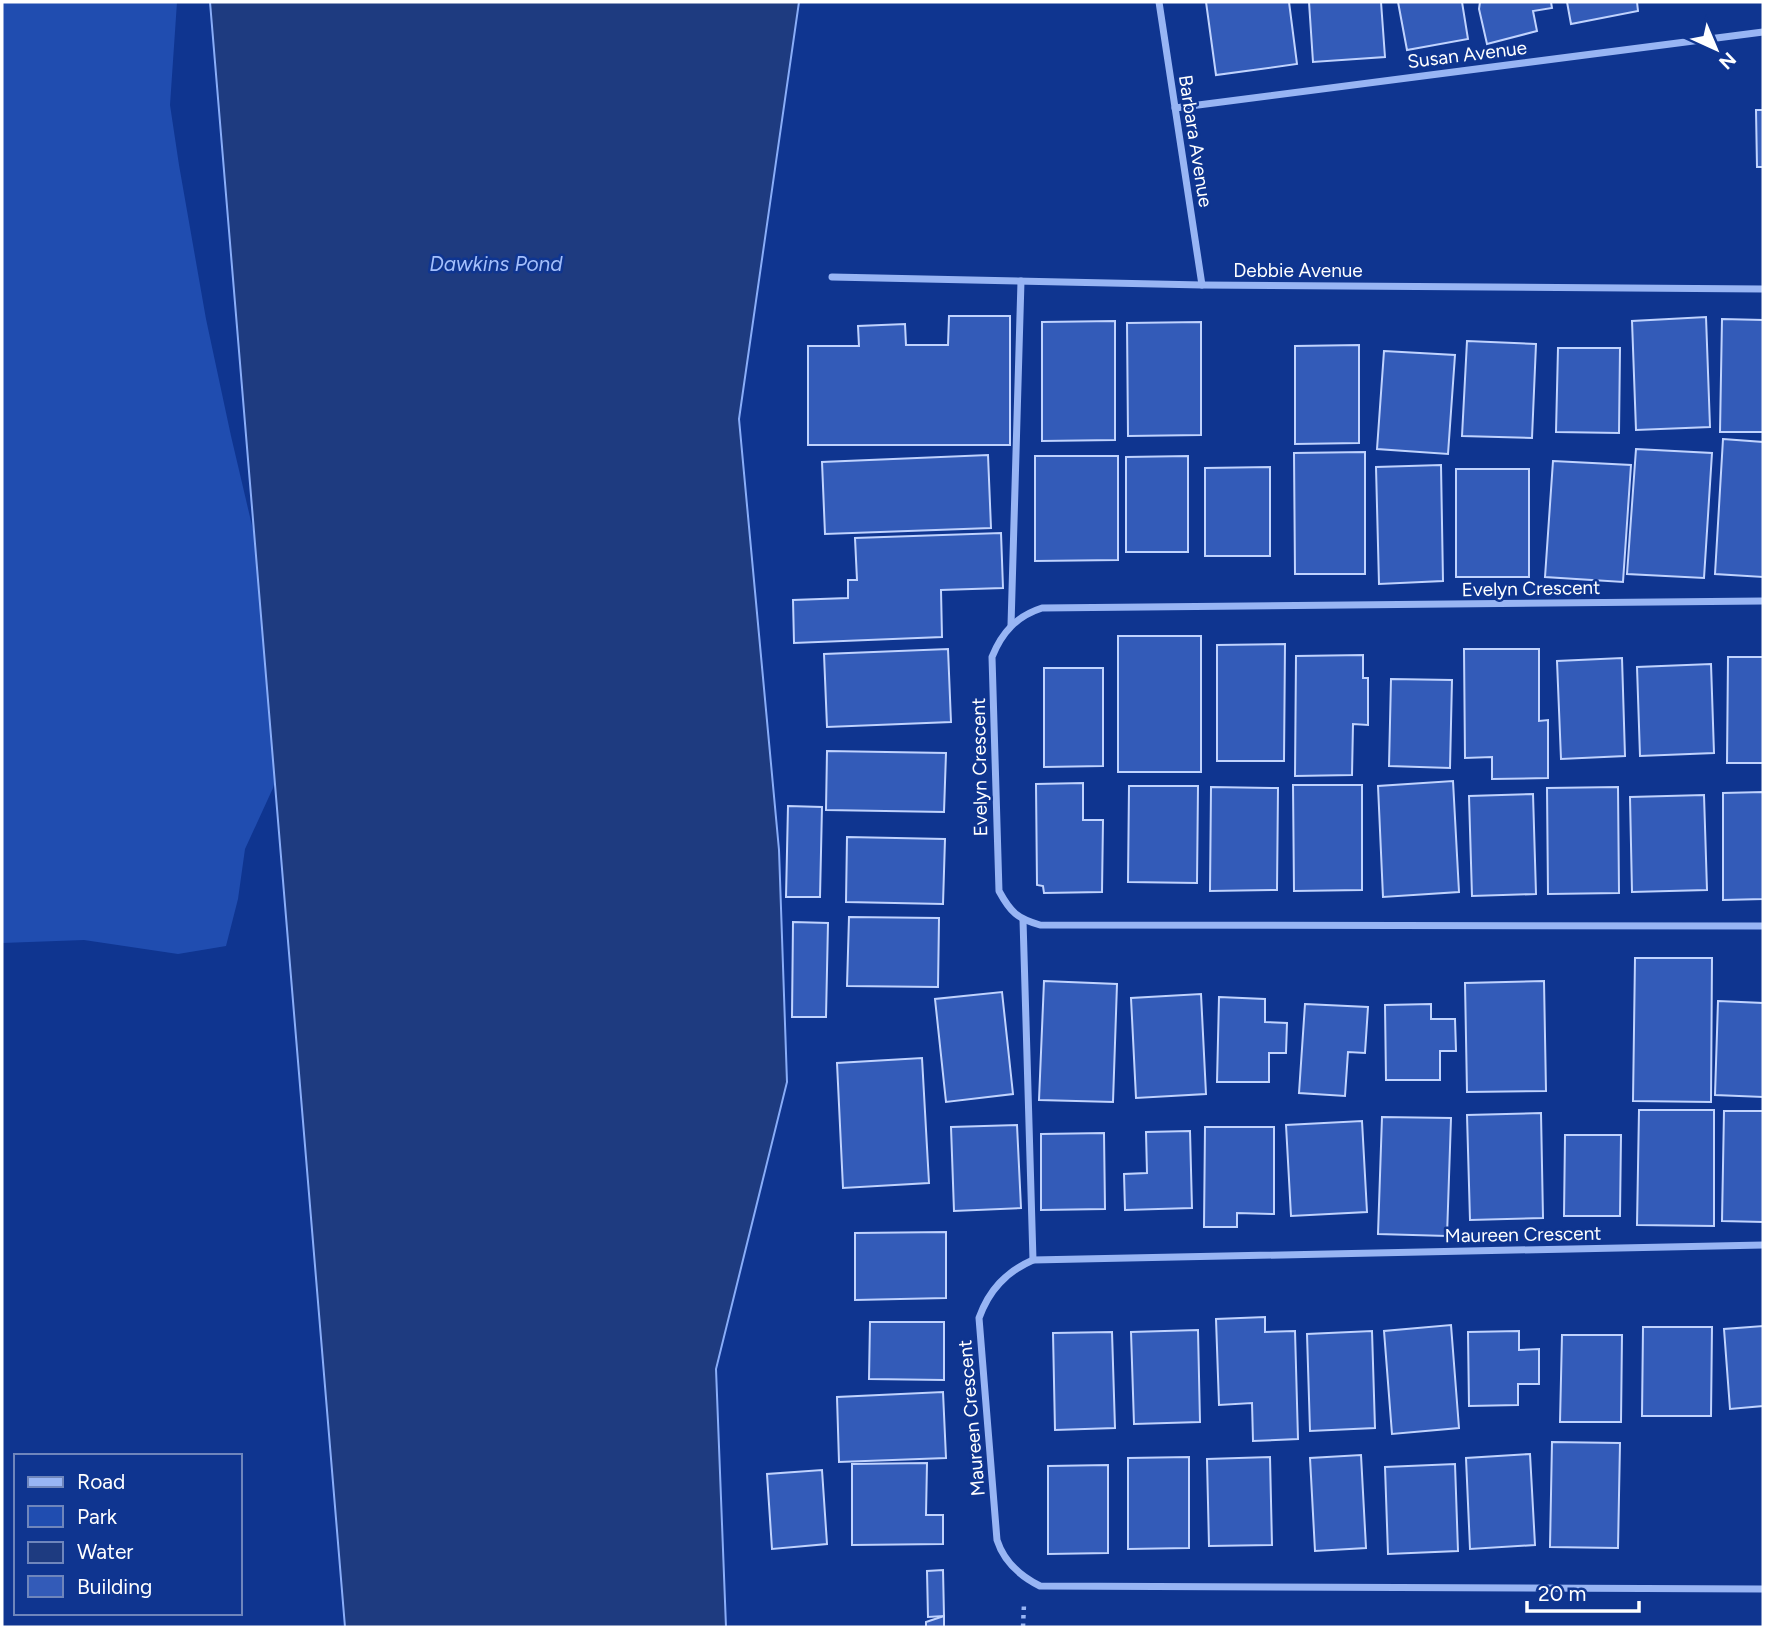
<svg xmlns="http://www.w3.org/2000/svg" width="1765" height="1629" font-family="Figtree,sans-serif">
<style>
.green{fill:#204db0}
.water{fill:#1e3b80;stroke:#89adf8;stroke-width:2}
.building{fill:#335bb8;stroke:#c0d3fe;stroke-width:2}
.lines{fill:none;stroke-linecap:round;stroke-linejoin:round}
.path{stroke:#98b5f4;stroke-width:4.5;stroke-dasharray:3.5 5;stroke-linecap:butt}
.minor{stroke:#98b5f4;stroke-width:7}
.labels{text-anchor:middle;stroke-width:5;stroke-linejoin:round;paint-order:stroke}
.street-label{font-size:19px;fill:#fff;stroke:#0f3590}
.water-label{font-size:21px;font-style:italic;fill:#a4bffb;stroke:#0f3590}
</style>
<rect width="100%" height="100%" fill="#0f3590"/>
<polygon class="green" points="2,2 177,2 170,105 179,165 206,319 231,436 254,534 285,640 287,741 273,788 245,849 238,899 226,946 178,954 84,940 2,943"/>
<polygon class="water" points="210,2 799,2 739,419 779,850 787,1082 716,1369 726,1627 345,1627"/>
<g class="building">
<polygon points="1206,2 1289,2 1297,64 1216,75"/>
<polygon points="1309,2 1381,2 1385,57 1313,62"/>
<polygon points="1398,2 1462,2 1468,39 1407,50"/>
<polygon points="1480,2 1551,2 1552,8 1533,11 1537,31 1487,44 1479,9"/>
<polygon points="1567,2 1637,2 1638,11 1571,24"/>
<polygon points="1756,110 1763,110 1763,167 1757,167"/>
<polygon points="949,316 1010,316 1010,445 808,445 808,346 859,346 858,326 905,324 906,345 948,345"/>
<polygon points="1706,317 1710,427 1636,430 1632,321"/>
<polygon points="1722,319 1763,320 1763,432 1720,432"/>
<polygon points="1115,321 1115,440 1042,441 1042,322"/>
<polygon points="1201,322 1201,435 1128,436 1127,323"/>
<polygon points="1467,341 1536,344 1532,438 1462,436"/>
<polygon points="1359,345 1359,443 1295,444 1295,346"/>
<polygon points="1558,348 1620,348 1619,433 1556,432"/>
<polygon points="1384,351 1455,355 1448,454 1377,449"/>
<polygon points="1723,439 1763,442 1763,577 1715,574"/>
<polygon points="1636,449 1712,453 1704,578 1627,574"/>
<polygon points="1365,452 1365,574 1295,574 1294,453"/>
<polygon points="988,455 991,528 825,534 822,462"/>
<polygon points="1035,456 1118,456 1118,560 1035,561"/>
<polygon points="1188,456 1188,552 1126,552 1126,457"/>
<polygon points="1553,461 1631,465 1623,582 1545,577"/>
<polygon points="1441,465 1443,581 1379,584 1376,467"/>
<polygon points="1270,467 1270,556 1205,556 1205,468"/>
<rect x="1456" y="469" width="73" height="108"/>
<polygon points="1001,533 1003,588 941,590 942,637 794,643 793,600 848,598 848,580 857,580 855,538"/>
<rect x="1118" y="636" width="83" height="136"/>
<polygon points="1285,644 1284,761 1217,761 1217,645"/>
<polygon points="948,649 951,722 827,727 824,654"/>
<polygon points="1464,649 1539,649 1539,721 1548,720 1548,778 1492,779 1492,757 1465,758"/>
<polygon points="1363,655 1363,678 1368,678 1368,725 1353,724 1352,775 1295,776 1296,656"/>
<polygon points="1728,657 1763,657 1763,763 1727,763"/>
<polygon points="1622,658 1625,756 1561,759 1557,661"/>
<polygon points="1711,664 1714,753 1640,756 1637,667"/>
<polygon points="1044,668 1103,668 1103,766 1044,767"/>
<polygon points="1391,679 1452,680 1450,768 1389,766"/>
<polygon points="827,751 946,753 944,812 826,810"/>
<polygon points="1453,781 1459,892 1383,897 1378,786"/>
<polygon points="1083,783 1083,820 1103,820 1102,892 1044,893 1043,886 1037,885 1036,784"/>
<polygon points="1293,785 1362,785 1362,890 1294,891"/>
<polygon points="1129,786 1198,786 1197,883 1128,882"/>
<polygon points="1211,787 1278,788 1277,890 1210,891"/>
<polygon points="1618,787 1619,893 1548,894 1547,788"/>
<polygon points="1763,792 1763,899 1723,900 1723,793"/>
<polygon points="1533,794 1536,894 1472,896 1469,796"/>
<polygon points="1704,795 1707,890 1632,892 1630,797"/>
<polygon points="788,806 822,807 820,897 786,897"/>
<polygon points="847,837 945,839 943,904 846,902"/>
<polygon points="849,917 939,918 938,987 847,986"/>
<polygon points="793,922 828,923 826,1017 792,1017"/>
<polygon points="1635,958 1712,958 1711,1102 1633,1101"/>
<polygon points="1044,981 1117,984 1113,1102 1039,1100"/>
<polygon points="1544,981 1546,1091 1467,1092 1465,983"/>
<polygon points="1002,992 1013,1094 946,1102 935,999"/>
<polygon points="1201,994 1206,1094 1136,1098 1131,998"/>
<polygon points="1219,997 1265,999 1265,1022 1287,1023 1286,1053 1269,1053 1269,1082 1217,1082"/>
<polygon points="1718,1001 1763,1003 1763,1097 1715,1095"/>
<polygon points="1305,1004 1368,1007 1365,1053 1348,1052 1345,1096 1299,1093"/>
<polygon points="1431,1004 1431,1019 1455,1019 1456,1051 1440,1051 1440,1080 1386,1080 1385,1005"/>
<polygon points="922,1058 929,1183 843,1188 837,1063"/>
<polygon points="1639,1110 1714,1110 1714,1226 1637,1225"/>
<polygon points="1724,1111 1763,1111 1763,1222 1722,1221"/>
<polygon points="1541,1113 1543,1218 1470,1220 1467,1115"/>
<polygon points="1382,1117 1451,1118 1447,1236 1378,1234"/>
<polygon points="1362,1121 1367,1212 1291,1216 1286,1125"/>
<polygon points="1017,1125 1021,1208 954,1211 951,1127"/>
<polygon points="1205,1127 1274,1127 1274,1214 1237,1213 1237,1227 1204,1227"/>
<polygon points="1190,1131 1192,1208 1125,1210 1124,1174 1147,1173 1146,1132"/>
<polygon points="1104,1133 1105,1209 1041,1210 1041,1134"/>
<polygon points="1565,1135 1621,1135 1620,1216 1564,1216"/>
<polygon points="946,1232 946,1298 855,1300 855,1233"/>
<polygon points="1265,1317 1265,1332 1295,1331 1298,1439 1253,1441 1252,1403 1219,1405 1216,1319"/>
<polygon points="870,1322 944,1322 944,1380 869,1379"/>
<polygon points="1451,1325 1459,1428 1392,1434 1384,1331"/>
<polygon points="1763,1326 1763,1406 1730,1409 1724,1329"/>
<polygon points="1643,1327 1712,1327 1711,1416 1642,1416"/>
<polygon points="1198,1330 1200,1422 1134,1424 1131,1332"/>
<polygon points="1372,1331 1375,1428 1310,1431 1307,1334"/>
<polygon points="1519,1331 1519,1350 1539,1349 1539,1384 1518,1384 1518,1405 1469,1406 1468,1332"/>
<polygon points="1112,1332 1115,1428 1055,1430 1053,1333"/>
<polygon points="1562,1335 1622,1335 1621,1422 1560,1422"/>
<polygon points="943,1392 946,1458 839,1462 837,1397"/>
<polygon points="1552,1442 1620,1443 1618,1548 1550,1547"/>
<polygon points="1530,1454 1535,1545 1470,1549 1466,1458"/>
<polygon points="1361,1455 1366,1548 1315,1551 1310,1458"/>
<polygon points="1189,1457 1189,1548 1128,1549 1128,1458"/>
<polygon points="1270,1457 1272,1545 1209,1546 1207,1459"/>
<polygon points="927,1463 926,1515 943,1515 943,1544 852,1545 852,1464"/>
<polygon points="1455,1464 1458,1551 1388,1554 1385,1467"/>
<polygon points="1108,1465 1108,1553 1048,1554 1048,1466"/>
<polygon points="822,1470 827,1544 772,1549 767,1474"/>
<polygon points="943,1570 944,1616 928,1617 927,1571"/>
<polygon points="944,1616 944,1627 926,1627 926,1622"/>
</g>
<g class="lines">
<polyline class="path" points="1023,1627 1024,1604"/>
<g class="minor">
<polyline points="1159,2 1202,285"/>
<polyline points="1175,108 1763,32"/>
<polyline points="832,277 1202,285 1763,289"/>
<path d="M1763 601 1042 608C1017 616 1002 632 992 657L999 891C1011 913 1017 918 1040 925L1763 926"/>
<polyline points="1011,625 1021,281"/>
<polyline points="1023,920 1033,1260"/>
<path d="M1763 1245 1033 1260C1006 1272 989 1290 979 1318L997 1540C1004 1562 1020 1576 1040 1586L1763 1589"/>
</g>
</g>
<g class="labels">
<g class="street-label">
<text transform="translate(1467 54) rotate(-7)" y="7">Susan Avenue</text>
<text transform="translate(1196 141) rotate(81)" y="7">Barbara Avenue</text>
<text x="1298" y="277">Debbie Avenue</text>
<text transform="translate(1531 588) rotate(-1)" y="7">Evelyn Crescent</text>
<text transform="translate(979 767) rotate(-91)" y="7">Evelyn Crescent</text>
<text transform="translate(1523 1234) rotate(-1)" y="7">Maureen Crescent</text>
<text transform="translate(971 1418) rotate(-95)" y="7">Maureen Crescent</text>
</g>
<g class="water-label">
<text x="496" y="271">Dawkins Pond</text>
</g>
</g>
<rect width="1765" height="1629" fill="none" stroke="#ffffff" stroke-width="7"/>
<rect x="14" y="1454" width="228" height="161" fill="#0f3590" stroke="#6f86bc" stroke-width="2"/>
<rect x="28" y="1477" width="35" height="10" fill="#98b5f4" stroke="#6f86bc" stroke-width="2"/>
<text x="77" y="1489" font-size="21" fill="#ffffff">Road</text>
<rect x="28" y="1506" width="35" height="21" fill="#204db0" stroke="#6f86bc" stroke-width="2"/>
<text x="77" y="1524" font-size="21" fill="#ffffff">Park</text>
<rect x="28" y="1542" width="35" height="21" fill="#1e3b80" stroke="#6f86bc" stroke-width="2"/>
<text x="77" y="1559" font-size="21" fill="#ffffff">Water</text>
<rect x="28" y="1576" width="35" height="21" fill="#335bb8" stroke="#6f86bc" stroke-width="2"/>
<text x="77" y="1594" font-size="21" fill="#ffffff">Building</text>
<g transform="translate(1716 49) rotate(136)" stroke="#0f3590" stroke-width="5" paint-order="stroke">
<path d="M0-5L12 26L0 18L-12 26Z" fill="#ffffff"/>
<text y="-10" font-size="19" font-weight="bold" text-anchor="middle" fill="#ffffff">N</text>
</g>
<path d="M1527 1601v10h112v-10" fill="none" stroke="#ffffff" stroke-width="3.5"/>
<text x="1538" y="1601" font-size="21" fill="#ffffff" stroke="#0f3590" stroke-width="5" paint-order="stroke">20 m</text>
</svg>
